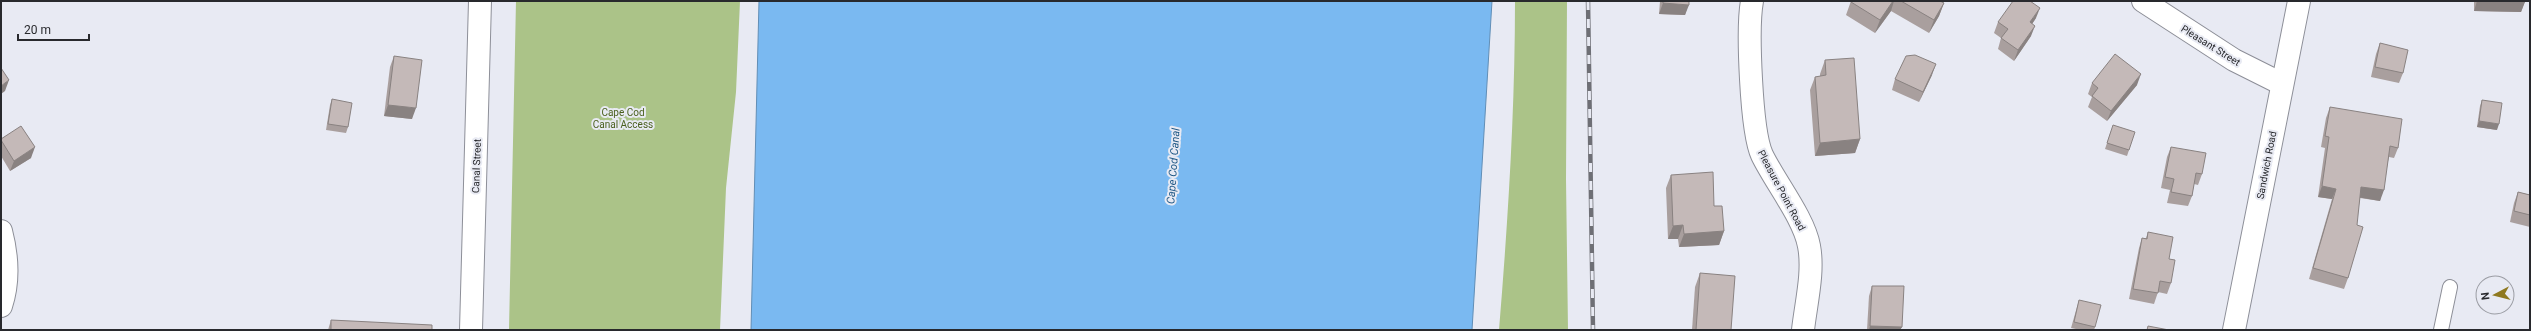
<svg xmlns="http://www.w3.org/2000/svg" width="2531" height="331" font-family="Roboto,sans-serif">
<style>
.green{fill:#abc388}
.water{fill:#7ab9f1;stroke:#618eb6}
.lines{fill:none;stroke-linecap:round;stroke-linejoin:round}
.service-casing{stroke:#8d8f98;stroke-width:16}
.minor-casing{stroke:#8d8f98;stroke-width:24}
.tertiary-casing{stroke:#8d8f98;stroke-width:24}
.secondary-casing{stroke:#8d8f98;stroke-width:24}
.service{stroke:#fff;stroke-width:14}
.minor{stroke:#fff;stroke-width:22}
.tertiary{stroke:#fff;stroke-width:22}
.secondary{stroke:#fff;stroke-width:22}
.rail-casing{stroke:#6e6f75;stroke-width:4.5}
.rail{stroke:#e8eaf3;stroke-width:3;stroke-dasharray:9;stroke-linecap:butt}
.wall{fill:#a99f9e}
.shaded-wall{fill:#898281}
.building{fill:#c4b9b8;stroke:#898281}
.labels{text-anchor:middle;stroke-width:4;stroke-linejoin:round;paint-order:stroke}
.street-label{font-size:10px;fill:#28292d;stroke:#e8eaf3}
.park-label{font-size:10px;fill:#4a601e;stroke:#e8eaf3}
.water-label{font-size:11px;font-style:italic;fill:#1f5886;stroke:#e8eaf3}
</style>
<rect width="100%" height="100%" fill="#e8eaf3"/>
<g class="green">
<polygon points="516,1 740,1 736,92 726,188 720,330 509,330"/>
<path d="M1515 1H1567L1566 179 1568 330H1499C1508 220 1515 111 1515 1Z"/>
</g>
<polygon class="water" points="759,1 1492,1 1472,330 751,330"/>
<g class="lines">
<g class="service-casing">
<polyline id="service" points="2441,330 2450,287"/>
</g>
<g class="minor-casing">
<g id="minor">
<path d="M1752 1C1747 28 1751 131 1762 155 1775 182 1804 218 1809 246 1814 272 1806 303 1803 330"/>
<polyline points="2143,1 2234,60 2282,84"/>
<path d="M1 231C7 254 9 282 1 306"/>
</g>
</g>
<g class="tertiary-casing">
<polyline id="tertiary" points="471,330 480,1"/>
</g>
<g class="secondary-casing">
<polyline id="secondary" points="2234,330 2299,1"/>
</g>
<use href="#service" class="service"/>
<use href="#minor" class="minor"/>
<use href="#tertiary" class="tertiary"/>
<use href="#secondary" class="secondary"/>
<g class="rail-casing">
<polyline id="rail" points="1588,1 1593,330"/>
</g>
<use href="#rail" class="rail"/>
</g>
<g class="wall">
<polygon points="1660,1 1689,1 1685,15 1659,14"/>
<polygon points="1851,1 1940,1 1944,3 1939,16 1929,33 1891,11 1875,33 1846,15"/>
<polygon points="2474,1 2525,1 2521,12 2474,11"/>
<polygon points="2036,18 2032,24 2031,36 2014,61 1998,49 2001,38 1994,33 1998,22"/>
<polygon points="2380,43 2403,73 2399,83 2371,77 2376,54"/>
<polygon points="394,56 412,119 384,116 390,67"/>
<polygon points="1825,60 1860,139 1855,153 1815,156 1810,90 1815,77 1820,76 1820,74"/>
<polygon points="1932,75 1919,102 1892,90 1895,79"/>
<polygon points="2092,83 2137,85 2107,121 2088,107 2092,97 2088,94"/>
<polygon points="332,99 348,127 346,133 326,130 330,105"/>
<polygon points="2482,100 2497,130 2477,127 2480,106"/>
<polygon points="2330,107 2398,148 2394,158 2389,157 2380,201 2360,198 2348,278 2344,289 2309,279 2332,199 2318,197 2325,148 2321,147 2326,118"/>
<polygon points="2111,131 2129,150 2127,156 2105,149"/>
<polygon points="1,139 31,158 10,171 1,156"/>
<polygon points="2171,147 2202,174 2198,185 2194,184 2192,196 2188,206 2167,203 2170,190 2161,188 2167,157"/>
<polygon points="1671,175 1714,206 1724,231 1719,245 1679,247 1678,239 1668,239 1666,188"/>
<polygon points="2518,192 2530,195 2530,227 2510,222 2514,203"/>
<polygon points="2148,232 2169,259 2171,283 2167,294 2158,292 2154,304 2129,299 2139,248 2142,238 2146,238"/>
<polygon points="1700,273 1731,330 1692,330 1695,287"/>
<polygon points="1872,286 1902,327 1900,330 1867,330 1869,296"/>
<polygon points="2079,300 2095,327 2094,330 2081,330 2071,328"/>
<polygon points="331,320 432,330 328,330"/>
</g>
<g class="shaded-wall">
<polygon points="1893,1 1894,1 1891,11 1875,33 1880,20"/>
<polygon points="2477,1 2525,2 2521,12 2474,11"/>
<polygon points="1663,3 1689,5 1685,15 1659,14"/>
<polygon points="1944,3 1939,16 1929,33 1934,20"/>
<polygon points="2040,8 2036,18 2026,33 2030,22"/>
<polygon points="2035,26 2031,36 2014,61 2018,50"/>
<polygon points="1936,64 1932,75 1919,102 1923,92"/>
<polygon points="2141,74 2137,85 2107,121 2111,111"/>
<polygon points="9,80 5,91 1,94 1,86"/>
<polygon points="388,105 416,108 412,119 384,116"/>
<polygon points="2479,121 2499,124 2497,130 2477,127"/>
<polygon points="1860,139 1855,153 1815,156 1820,143"/>
<polygon points="35,147 31,158 10,171 14,161"/>
<polygon points="2322,186 2336,189 2332,199 2318,197"/>
<polygon points="2361,187 2384,190 2380,201 2357,197"/>
<polygon points="1683,225 1678,239 1668,239 1673,226"/>
<polygon points="1724,231 1719,245 1679,247 1684,234"/>
<polygon points="1870,326 1902,327 1900,330 1869,330"/>
</g>
<g class="building">
<polygon points="1663,1 1689,1 1689,5 1663,3"/>
<polygon points="1851,1 1893,1 1880,20 1851,2"/>
<polygon points="1901,1 1940,1 1944,3 1934,20"/>
<polygon points="2013,1 2030,1 2040,8 2030,22 2035,26 2018,50 2001,38 2008,29 1998,22"/>
<polygon points="2485,1 2525,1 2525,2"/>
<polygon points="2380,43 2408,50 2403,73 2375,67"/>
<polygon points="2115,54 2141,74 2111,111 2092,96 2098,88 2092,83"/>
<polygon points="1915,55 1936,64 1923,92 1895,79 1906,56"/>
<polygon points="394,56 422,60 416,108 388,105"/>
<polygon points="1854,58 1860,139 1820,143 1815,77 1826,75 1825,60"/>
<polygon points="1,68 9,80 1,86"/>
<polygon points="332,99 352,103 348,127 328,124"/>
<polygon points="2482,100 2502,103 2499,124 2479,121"/>
<polygon points="2330,107 2402,119 2398,148 2390,146 2384,190 2361,187 2357,225 2363,227 2348,278 2313,268 2336,189 2322,186 2329,137 2325,136"/>
<polygon points="2113,125 2135,132 2129,150 2107,143"/>
<polygon points="21,126 35,147 14,161 1,140 1,139"/>
<polygon points="2171,147 2206,153 2202,174 2196,173 2192,196 2171,192 2174,179 2165,177"/>
<polygon points="1713,172 1714,206 1722,206 1724,231 1684,234 1683,225 1673,226 1671,175"/>
<polygon points="2518,192 2530,195 2530,215 2514,211"/>
<polygon points="2148,232 2173,237 2169,259 2175,260 2171,283 2160,281 2158,293 2133,289 2142,238 2147,239"/>
<polygon points="1700,273 1735,276 1731,330 1696,330"/>
<polygon points="1872,286 1904,286 1902,327 1870,326"/>
<polygon points="2079,300 2101,305 2095,327 2074,322"/>
<polygon points="331,320 432,325 432,330 331,330"/>
<polygon points="2148,326 2169,330 2147,330"/>
</g>
<g class="labels">
<g class="street-label">
<text transform="translate(2211 45) rotate(32)" y="4">Pleasant Street</text>
<text transform="translate(2266 165) rotate(-79)" y="4">Sandwich Road</text>
<text transform="translate(476 166) rotate(-88)" y="4">Canal Street</text>
<text transform="translate(1782 190) rotate(62)" y="4">Pleasure Point Road</text>
</g>
<g class="park-label">
<text x="623" y="116">Cape Cod<tspan x="623" dy="12">Canal Access</tspan></text>
</g>
<g class="water-label">
<text transform="translate(1173 166) rotate(-86)" y="4">Cape Cod Canal</text>
</g>
</g>
<rect width="2531" height="331" fill="none" stroke="#28292d" stroke-width="4"/>
<g transform="translate(2495 295) rotate(263)"><circle r="19" fill="#e8eaf3" stroke="#9b9da4"/>
<path d="M0-3L7 15L0 10L-7 15Z" fill="#8f791f"/>
<text y="-6" font-size="11" font-weight="bold" text-anchor="middle" fill="#28292d">N</text>
</g>
<path d="M18 34v6h71v-6" fill="none" stroke="#28292d" stroke-width="2"/>
<text x="24" y="34" font-size="12" fill="#28292d" stroke="#e8eaf3" stroke-width="3" paint-order="stroke">20 m</text>
</svg>
